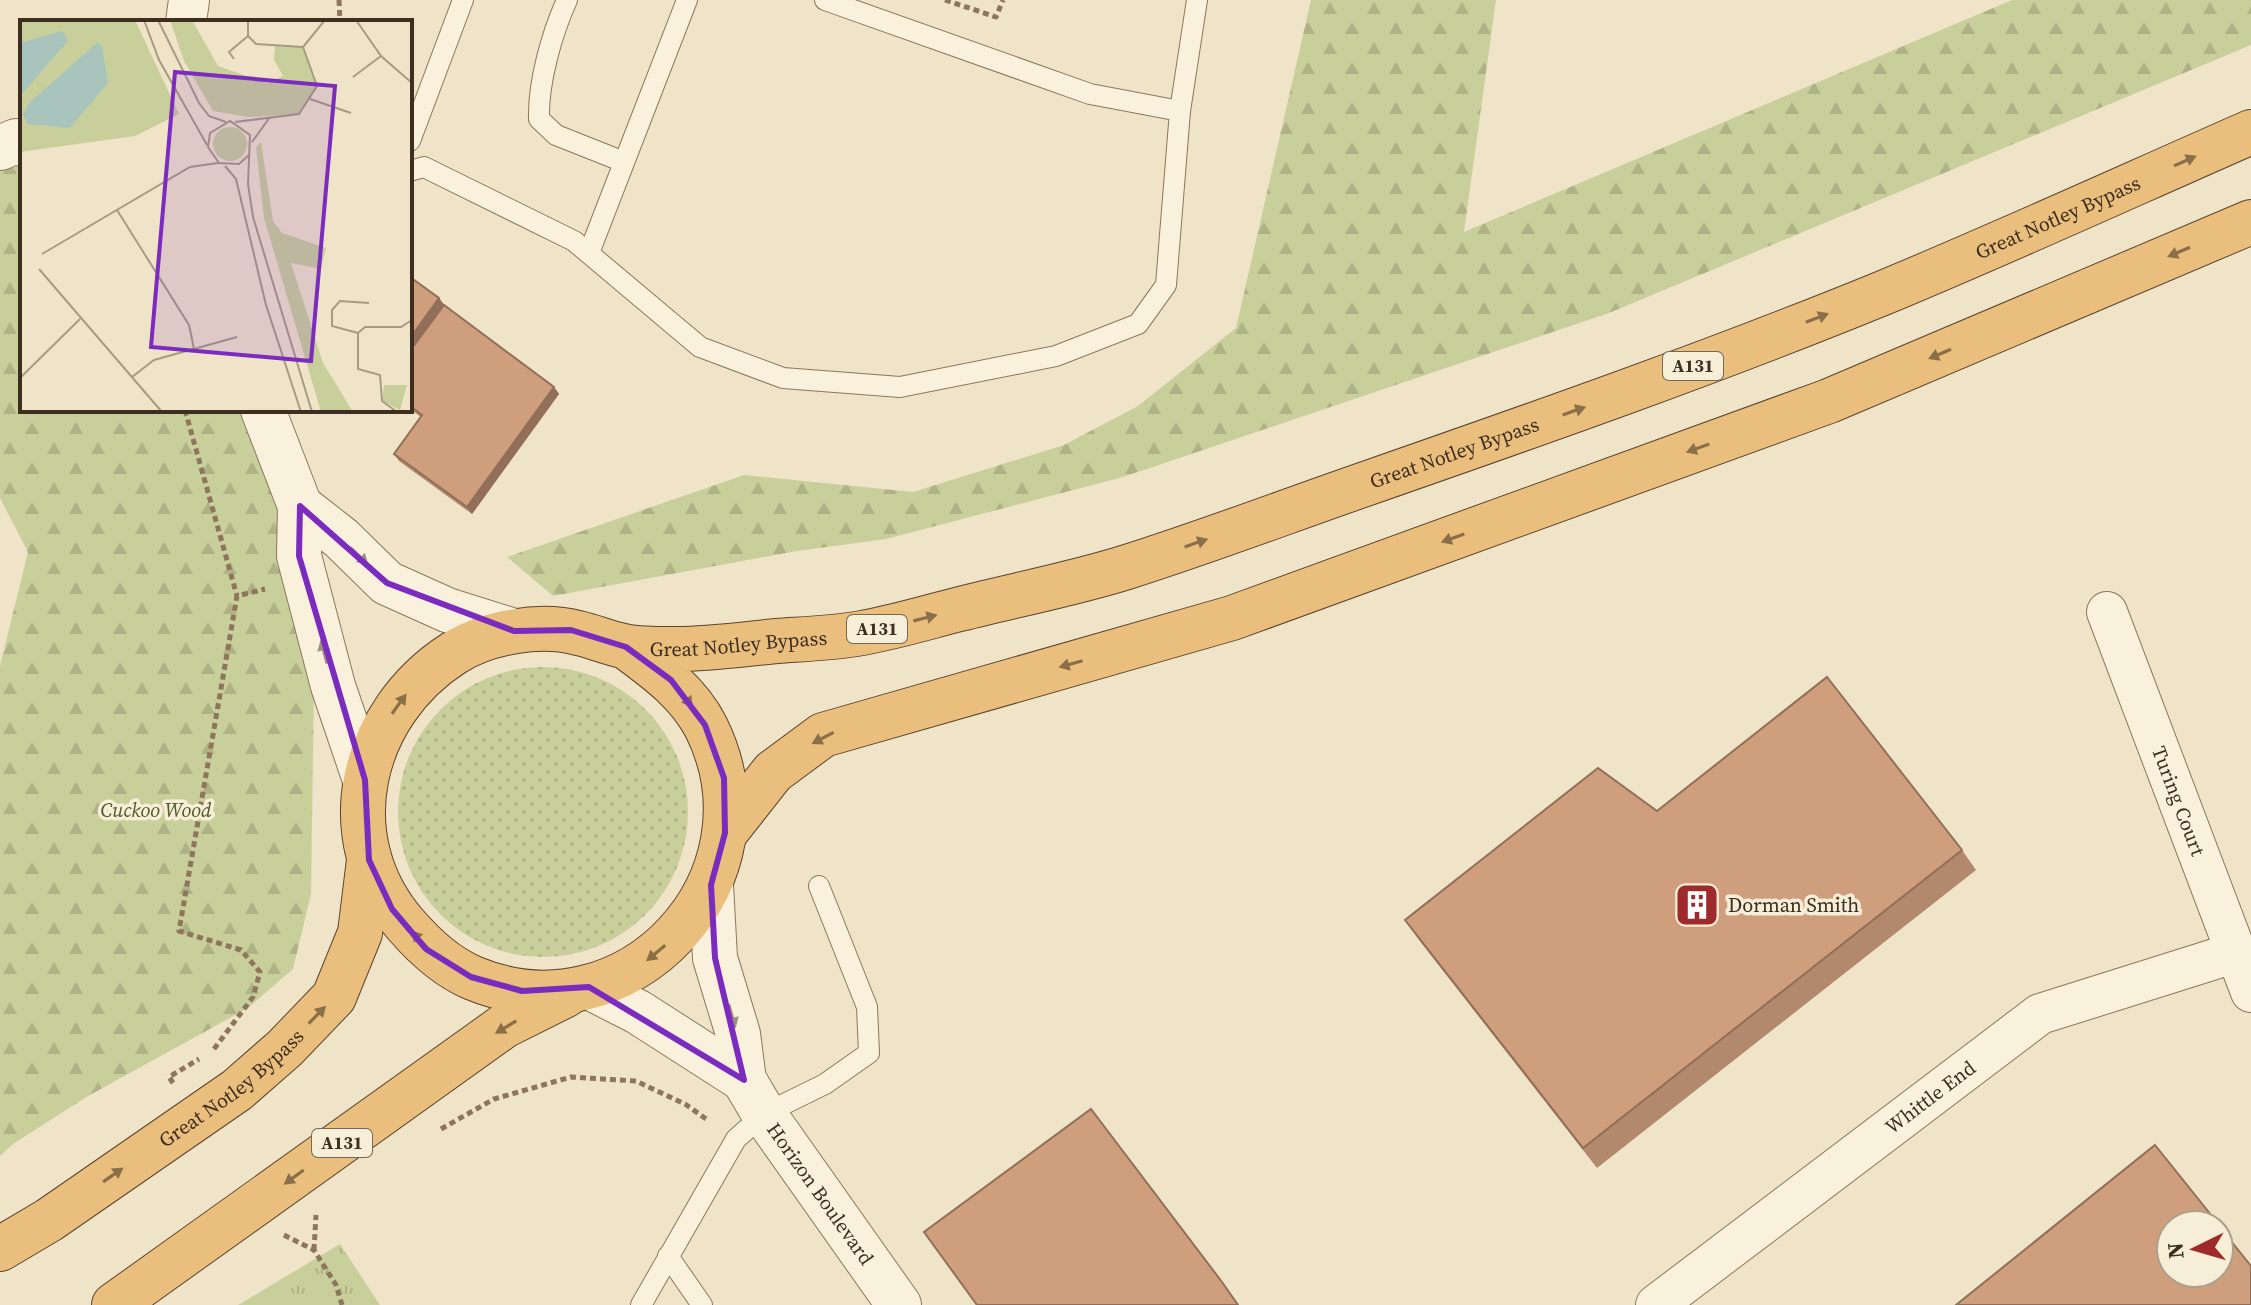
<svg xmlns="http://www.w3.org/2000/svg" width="2251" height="1305" font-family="'Source Serif 4',serif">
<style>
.grass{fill:url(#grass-dots)}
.forest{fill:url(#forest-firs)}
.park{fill:url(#park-tufts)}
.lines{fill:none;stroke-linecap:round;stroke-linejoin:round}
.service-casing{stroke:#8d765c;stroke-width:22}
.minor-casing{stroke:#8d765c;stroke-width:42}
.tertiary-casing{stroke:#8d765c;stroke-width:46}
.trunk-casing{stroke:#5b4430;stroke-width:46}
.path{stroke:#8d765c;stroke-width:5;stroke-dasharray:6 4;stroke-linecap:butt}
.service{stroke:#faf1dc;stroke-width:20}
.minor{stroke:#faf1dc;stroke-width:40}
.tertiary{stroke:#faf1dc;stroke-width:44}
.trunk{stroke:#eabe7c;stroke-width:44}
.wall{fill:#b2896c}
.shaded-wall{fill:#916f58}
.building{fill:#cf9f7d;stroke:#916f58;stroke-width:2}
.oneway{fill:#8b6f49}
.oneway2{fill:#9c907e}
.marked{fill:none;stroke:#7b2cbf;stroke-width:6;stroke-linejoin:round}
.labels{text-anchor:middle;stroke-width:7;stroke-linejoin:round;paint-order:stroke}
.shield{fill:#f7eed8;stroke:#756857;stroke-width:2}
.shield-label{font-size:18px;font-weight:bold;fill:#3d2e20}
.street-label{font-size:20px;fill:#3d2e20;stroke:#f7eed8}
.park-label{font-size:20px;font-style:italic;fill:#4d5a26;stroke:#f7eed8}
.poi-label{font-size:20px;fill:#3d2e20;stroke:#f7eed8;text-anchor:start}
.inset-road{fill:none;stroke:#a89b85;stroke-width:2}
.view{fill:#7b2cbf;fill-opacity:0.15;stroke:#7b2cbf;stroke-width:4}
.inset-edge{fill:none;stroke:#3d2e20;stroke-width:4}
</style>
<defs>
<pattern id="grass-dots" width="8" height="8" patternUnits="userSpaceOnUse" patternTransform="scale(2)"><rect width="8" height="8" fill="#c9cf9b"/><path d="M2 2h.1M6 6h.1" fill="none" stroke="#aeb285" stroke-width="1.8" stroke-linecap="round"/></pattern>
<pattern id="forest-firs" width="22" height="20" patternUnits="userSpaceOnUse" patternTransform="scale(2)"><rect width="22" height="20" fill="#c9cf9b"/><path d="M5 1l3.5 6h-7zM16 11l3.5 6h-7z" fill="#aeb285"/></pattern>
<pattern id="park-tufts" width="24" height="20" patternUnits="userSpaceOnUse" patternTransform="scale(2)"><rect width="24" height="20" fill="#c9cf9b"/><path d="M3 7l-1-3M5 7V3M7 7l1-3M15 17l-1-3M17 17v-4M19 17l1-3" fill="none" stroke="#aeb285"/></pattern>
</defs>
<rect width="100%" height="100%" fill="#f0e4c8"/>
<circle class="grass" cx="543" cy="812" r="145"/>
<g class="forest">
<polygon points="1311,0 1496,0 1464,232 2012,0 2251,0 2251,45 1609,313 1123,477 886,539 797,551 553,596 507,557 744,475 913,492 1064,445 1138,406 1236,328"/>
<polygon points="22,144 22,410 263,410 314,684 311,894 293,969 248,1008 88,1096 13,1144 0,1156 0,666 28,552 0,498 0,148"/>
</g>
<polygon class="park" points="340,1244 380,1305 238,1305"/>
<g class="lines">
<g class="service-casing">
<g id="service">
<path d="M567 0C552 33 538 82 539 119L556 135 624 162"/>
<polyline points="825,0 1090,94 1180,111"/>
<polyline points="410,141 463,0"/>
<polyline points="410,171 424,167 574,241 700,347 783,378 900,387 1056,356 1138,324 1166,285 1180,111 1197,0"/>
<polyline points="589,253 687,0"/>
<polyline points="668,1256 702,1305"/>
<polyline points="641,1305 736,1139 764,1114 825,1084 869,1053 867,1007 819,886"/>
</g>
</g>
<g class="minor-casing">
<g id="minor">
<polyline points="186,22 189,0"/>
<path id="s1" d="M2107 612 2251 992"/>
<path id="s2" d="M1656 1305 2040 1014 2237 952"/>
</g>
</g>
<g class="tertiary-casing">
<g id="tertiary">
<polyline points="0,148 16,141 22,144"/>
<polyline points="263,410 300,506 299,556 333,686 365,780"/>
<polyline points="300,506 341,538 387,583 447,610 514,631"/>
<path id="s3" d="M711 885 715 958 738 1034 744 1080 764 1114 899 1305"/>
<polyline points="589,987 638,1012 744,1080"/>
</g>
</g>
<g class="trunk-casing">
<g id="trunk">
<path id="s4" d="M626 647C657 670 688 692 706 727 781 878 629 1043 473 978 447 967 425 947 406 925 330 838 360 713 454 653 488 632 540 623 578 633 592 636 606 642 619 645 637 650 658 649 677 649 710 649 744 644 777 641 805 639 835 638 862 633 895 627 928 617 960 609 1015 595 1073 584 1127 567 1209 541 1290 510 1371 482 1543 422 1714 362 1883 293 2006 242 2128 186 2251 132"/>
<polyline points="725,833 773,772 823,735 1232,618 1829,401 2251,222"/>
<path id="s5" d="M0 1249 49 1220 237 1090 285 1048 334 997 360 933 369 860"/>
<polyline points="114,1305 504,1026 566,995"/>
</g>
</g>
<g class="path">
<polyline points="339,0 340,22"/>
<polyline points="945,0 996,17 1003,0"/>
<polyline points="185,410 237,596"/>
<polyline points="214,1049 253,997 260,972 241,950 179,931 237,596 265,589"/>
<polyline points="173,1083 169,1077 199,1059"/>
<polyline points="441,1129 494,1099 571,1077 636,1081 685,1104 709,1121"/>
<polyline points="284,1235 314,1250 336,1285 342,1305"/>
<polyline points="314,1250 316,1215"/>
</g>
<use href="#service" class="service"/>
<use href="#minor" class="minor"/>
<use href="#tertiary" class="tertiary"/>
<use href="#trunk" class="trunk"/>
</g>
<g class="wall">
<polygon points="410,277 439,298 444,305 554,387 559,394 472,514 399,461 394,454 421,417 410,409"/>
<polygon points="1657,811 1962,850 1976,870 1597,1168 1419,940 1405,920"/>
</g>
<g class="shaded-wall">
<polygon points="439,298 449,312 410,365 410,338"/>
<polygon points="554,387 559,394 472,514 467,507"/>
</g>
<g class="building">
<polygon points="410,277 439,298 410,338"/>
<polygon points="444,305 554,387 467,507 394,454 422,415 410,406 410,351"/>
<polygon points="1827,677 1962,850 1583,1148 1405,920 1598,768 1657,811"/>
<polygon points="1091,1109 1222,1282 1238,1305 977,1305 924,1232"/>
<polygon points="2155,1145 2219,1225 2171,1225 2171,1273 2219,1273 2219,1226 2251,1266 2251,1305 1956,1305"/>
</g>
<defs><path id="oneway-solid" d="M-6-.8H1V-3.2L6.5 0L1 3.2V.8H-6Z" transform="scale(2)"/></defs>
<g class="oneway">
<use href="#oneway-solid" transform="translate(2185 161) rotate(-24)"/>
<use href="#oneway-solid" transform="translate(2179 252) rotate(157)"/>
<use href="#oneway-solid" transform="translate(1817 318) rotate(-21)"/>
<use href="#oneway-solid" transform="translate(1940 354) rotate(157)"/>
<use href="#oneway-solid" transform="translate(1574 411) rotate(-19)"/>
<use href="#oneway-solid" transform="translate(1698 448) rotate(160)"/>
<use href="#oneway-solid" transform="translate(1453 538) rotate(160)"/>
<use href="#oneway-solid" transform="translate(1196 543) rotate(-19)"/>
<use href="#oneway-solid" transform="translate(925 618) rotate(-14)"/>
<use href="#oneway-solid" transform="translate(1071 664) rotate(164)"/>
<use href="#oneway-solid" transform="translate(685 697) rotate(53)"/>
<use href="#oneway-solid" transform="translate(399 704) rotate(-54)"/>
<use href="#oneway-solid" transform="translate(823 738) rotate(152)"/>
<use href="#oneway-solid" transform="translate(420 940) rotate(-133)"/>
<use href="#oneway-solid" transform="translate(656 953) rotate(140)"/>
<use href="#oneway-solid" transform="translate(317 1015) rotate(-46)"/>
<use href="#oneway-solid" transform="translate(506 1027) rotate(149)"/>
<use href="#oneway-solid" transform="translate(113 1175) rotate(-35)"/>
<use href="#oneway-solid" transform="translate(294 1177) rotate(144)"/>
</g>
<g class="oneway2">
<use href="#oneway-solid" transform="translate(359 556) rotate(44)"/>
<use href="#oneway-solid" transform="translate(324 652) rotate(-105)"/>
<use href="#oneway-solid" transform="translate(732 1016) rotate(74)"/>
</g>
<path class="marked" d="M300 506 387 583 514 631 571 630 626 647 671 680 705 725 724 778 725 833 711 885 715 958 744 1080 589 987 522 991 471 977 426 949 392 909 369 860 365 780 299 556Z"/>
<defs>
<g id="building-square" transform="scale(2.3)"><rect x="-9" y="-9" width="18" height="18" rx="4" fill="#9e2a2b" stroke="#f7eed8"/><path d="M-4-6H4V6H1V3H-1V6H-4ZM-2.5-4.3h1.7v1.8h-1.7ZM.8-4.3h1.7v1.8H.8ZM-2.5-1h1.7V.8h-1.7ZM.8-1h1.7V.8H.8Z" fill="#fff"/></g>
</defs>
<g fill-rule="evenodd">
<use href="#building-square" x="1697" y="905"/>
</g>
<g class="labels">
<g class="shield">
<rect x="1663" y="352" width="60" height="28" rx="6"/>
<rect x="847" y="615" width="60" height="28" rx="6"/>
<rect x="312" y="1129" width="60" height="28" rx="6"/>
</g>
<g class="shield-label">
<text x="1693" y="372">A131</text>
<text x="877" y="635">A131</text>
<text x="342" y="1149">A131</text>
</g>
<g class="street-label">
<text dy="7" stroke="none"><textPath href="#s4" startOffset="2642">Great Notley Bypass</textPath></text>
<text dy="7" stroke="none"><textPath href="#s4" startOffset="1994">Great Notley Bypass</textPath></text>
<text dy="7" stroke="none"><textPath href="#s4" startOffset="1250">Great Notley Bypass</textPath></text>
<text dy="7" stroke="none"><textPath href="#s1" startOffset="202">Turing Court</textPath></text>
<text dy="7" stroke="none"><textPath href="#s5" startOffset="282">Great Notley Bypass</textPath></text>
<text dy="7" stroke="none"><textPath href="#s2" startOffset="344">Whittle End</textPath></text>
<text dy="7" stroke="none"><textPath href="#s3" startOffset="336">Horizon Boulevard</textPath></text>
</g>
<g class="park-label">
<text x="156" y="817">Cuckoo Wood</text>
</g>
<g class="poi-label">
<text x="1728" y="912">Dorman Smith</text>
</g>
</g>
<g transform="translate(20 20)">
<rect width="392" height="392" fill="#f0e4c8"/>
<path d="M193 124a17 17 0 1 1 34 0a17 17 0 1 1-34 0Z" fill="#c9cf9b"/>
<path d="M150 0H172L198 46 247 63 263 56 254 40 255 26 283 27 297 66 279 94 228 97 193 91 164 41ZM241 122 253 201 262 213 306 228 301 249 271 243 303 343 333 392H301L244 198 236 127Z" fill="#c9cf9b"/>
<path d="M0 0H115L159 94 115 116 0 132ZM364 365H387L380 390 362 381Z" fill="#c9cf9b"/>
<path d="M42 11 48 21 0 76V23ZM77 23 82 26 88 63 50 108 7 104 3 94 10 82Z" fill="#a9c4bc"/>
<path class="inset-road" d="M124 0 139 40 187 125M138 0 179 83 189 96 206 102M228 0V16L236 24 283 27M336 0 361 36 392 63M214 39 209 32 228 16M333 57 361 36M290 79 331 93M215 102 279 94 297 66 283 27 305 0M232 122 250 97M229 135 219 144 199 143 188 127 190 113 210 101 230 115 228 164 233 197 292 392M205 146 216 159 246 285 281 392M97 190 169 305 174 329M22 234 170 147 198 143M19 249 142 392M338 313 312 306V290L320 281 349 283M112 357 134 340 217 317M0 358 60 299M377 392 362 381 360 355 338 349V313L345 307H381L392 300"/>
<path class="view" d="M155 52 315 66 291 341 131 327Z"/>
<rect width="392" height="392" class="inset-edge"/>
</g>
<g transform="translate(2195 1249) rotate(265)"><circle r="38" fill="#f7eed8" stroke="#ada18e" stroke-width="2"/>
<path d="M0-6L14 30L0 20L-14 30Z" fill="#9e2a2b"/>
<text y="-12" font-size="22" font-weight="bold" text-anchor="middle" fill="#3d2e20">N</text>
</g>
</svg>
